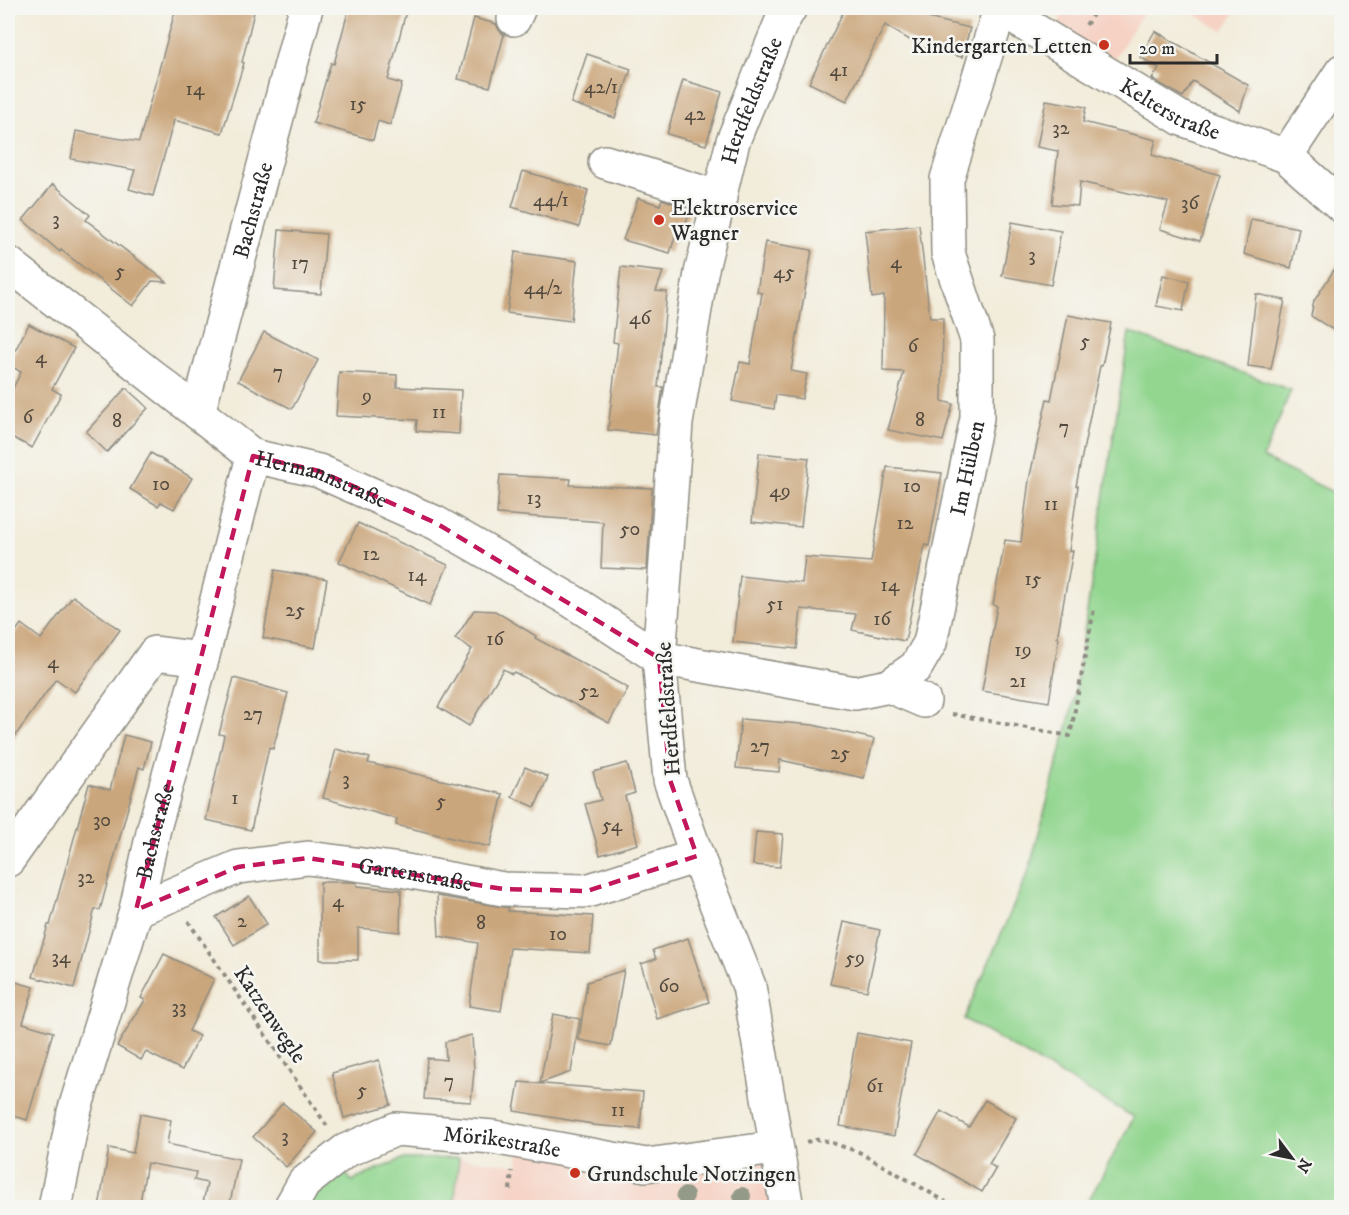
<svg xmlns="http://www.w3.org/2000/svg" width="1349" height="1215" font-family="'IM FELL DW Pica',serif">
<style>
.built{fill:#f6d2c4}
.green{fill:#92d68f;stroke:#5e805d;stroke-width:1.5}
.building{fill:#caa67c}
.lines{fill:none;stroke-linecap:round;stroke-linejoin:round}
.minor-casing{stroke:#8e8c82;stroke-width:36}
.path{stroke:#8e8c82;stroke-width:4;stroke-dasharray:4.5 4.5;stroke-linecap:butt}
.minor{stroke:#fff;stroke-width:33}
.tree{fill:#939a88}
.marked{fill:none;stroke:#c2185b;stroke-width:4.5;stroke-dasharray:12 8;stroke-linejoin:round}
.poi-dot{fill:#c8321e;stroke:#f6f6f2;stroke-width:2}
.labels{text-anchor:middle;stroke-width:5;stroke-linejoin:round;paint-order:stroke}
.number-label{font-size:20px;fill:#534a3f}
.poi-label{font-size:22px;fill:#2b2b2b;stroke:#f6f6f2;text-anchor:start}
.street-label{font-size:22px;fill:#2b2b2b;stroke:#f6f6f2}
</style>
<rect width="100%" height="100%" fill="#f6f6f2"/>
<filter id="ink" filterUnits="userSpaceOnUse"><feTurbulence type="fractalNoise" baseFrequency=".0167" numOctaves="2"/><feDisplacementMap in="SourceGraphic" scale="12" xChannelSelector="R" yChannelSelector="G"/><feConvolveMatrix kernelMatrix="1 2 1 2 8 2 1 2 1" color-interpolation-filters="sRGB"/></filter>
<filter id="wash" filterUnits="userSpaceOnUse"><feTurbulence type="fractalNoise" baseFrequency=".008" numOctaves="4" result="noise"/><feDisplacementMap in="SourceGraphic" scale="24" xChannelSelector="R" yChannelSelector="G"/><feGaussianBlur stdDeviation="1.35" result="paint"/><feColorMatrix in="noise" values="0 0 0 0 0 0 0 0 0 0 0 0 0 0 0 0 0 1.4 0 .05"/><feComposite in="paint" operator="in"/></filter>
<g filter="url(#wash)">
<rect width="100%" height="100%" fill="#f2ecda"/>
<g class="built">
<polygon points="1065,8 1146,8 1113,61 1056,29"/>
<polygon points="1184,8 1238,8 1223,31"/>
<polygon points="520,1141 646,1165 776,1148 785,1208 290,1208 334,1160 352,1181 402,1159 459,1158 518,1165"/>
</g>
<g class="green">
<polygon points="1129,332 1291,390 1263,458 1341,496 1341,1207 1085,1207 1134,1117 964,1019 1029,870 1073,705"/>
<polygon points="459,1158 454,1207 290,1208 334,1160 352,1181 402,1159"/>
</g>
<g id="blocks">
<g class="building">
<polygon points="176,8 255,8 242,62 244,63 222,133 174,120 153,196 129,189 135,170 71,159 76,131 139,142"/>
<polygon points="349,8 407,8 388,80 402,84 390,125 378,121 373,140 313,123 331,63 334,64"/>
<polygon points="845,8 934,8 928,18 970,28 962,57 923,48 885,25 847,101 809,83"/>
<polygon points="474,18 496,24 499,30 504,35 490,87 458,79"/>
<polygon points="1155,31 1248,85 1240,111 1193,81 1183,97 1152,79 1159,68 1140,57"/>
<polygon points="587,54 631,69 615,118 571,103"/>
<polygon points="683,80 722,92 706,145 667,134"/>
<polygon points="1046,100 1086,107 1083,122 1156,140 1152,155 1220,175 1200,241 1160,229 1168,202 1080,182 1078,206 1052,204 1058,151 1037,147"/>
<polygon points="523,171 588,190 579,227 512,207"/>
<polygon points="53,184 90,215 86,220 167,282 152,281 133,306 61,250 60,252 23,220"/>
<polygon points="638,198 660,205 662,199 691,209 681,236 676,234 670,253 623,240"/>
<polygon points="1251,219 1299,228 1291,268 1244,254"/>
<polygon points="1012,222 1061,231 1051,285 1002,276"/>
<polygon points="919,225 930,318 943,318 942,401 953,404 943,441 888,430 904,372 883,371 884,296 872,298 865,231"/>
<polygon points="279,230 326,234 321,294 274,290"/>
<polygon points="765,242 812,250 791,371 807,374 802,399 776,395 774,409 732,401 740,362 750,364 762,293 757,292"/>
<polygon points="515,252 577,261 571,321 507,313"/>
<polygon points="1341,259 1341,335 1311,316 1314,301"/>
<polygon points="621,267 663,272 656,291 667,292 658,387 663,387 656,435 608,430 618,343 613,342"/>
<polygon points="1163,275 1189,281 1183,311 1156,306"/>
<polygon points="1256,294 1285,300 1271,369 1248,366"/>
<polygon points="1068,315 1111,323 1102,366 1100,366 1076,486 1078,486 1069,551 1073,551 1057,638 1059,638 1049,702 982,691 997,606 993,605 1005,540 1021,542 1029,480 1047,399 1051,400"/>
<polygon points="29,324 74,348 52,389 61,394 32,448 8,435 8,398 21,372 8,364"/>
<polygon points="264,332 318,360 292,409 238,381"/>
<polygon points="339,372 397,375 397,387 461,390 459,434 416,431 417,420 336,416"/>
<polygon points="126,388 148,408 107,452 86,432"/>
<polygon points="151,453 192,478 174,509 161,502 158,506 130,489"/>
<polygon points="759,453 809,458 801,527 752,522"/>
<polygon points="887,467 942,473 929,546 925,545 905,641 852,630 856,614 801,609 797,649 733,642 740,576 802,583 805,557 871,562"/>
<polygon points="500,475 571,479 570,485 652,488 647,570 601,568 603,522 497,514"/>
<polygon points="358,523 448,565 430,605 339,562"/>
<polygon points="275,570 327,579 315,648 263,638"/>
<polygon points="73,596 120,630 75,692 56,679 8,746 8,642 21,624 41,639"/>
<polygon points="474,610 495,611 536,636 535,638 628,688 609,723 514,672 512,674 503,669 469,726 438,707 472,649 455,639"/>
<polygon points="234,678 288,693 273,749 269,747 251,830 206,820 224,735 219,734"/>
<polygon points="741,719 813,725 874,739 864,778 780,760 779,772 736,768"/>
<polygon points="124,735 151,742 144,769 139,767 100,910 95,909 74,988 33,977 48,925 50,925 89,784 110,790"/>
<polygon points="336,749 370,758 368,763 503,794 490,847 396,825 397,819 323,798"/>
<polygon points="627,763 635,793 625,796 638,844 600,855 585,804 601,800 593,772"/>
<polygon points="525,767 548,777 535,807 512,797"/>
<polygon points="756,832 783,834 780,867 753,865"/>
<polygon points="320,882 351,882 357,883 357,886 401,890 400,932 358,928 358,960 320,960"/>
<polygon points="249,896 267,924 234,945 216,917"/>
<polygon points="437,896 509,908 508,911 593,916 590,953 510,948 501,1011 469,1006 478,943 439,936"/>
<polygon points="844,922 880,930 867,991 830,984"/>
<polygon points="688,938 709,1002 657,1019 641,964 656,959 653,950"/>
<polygon points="164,954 214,979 189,1031 199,1036 182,1070 146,1052 141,1060 117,1046 145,1000 141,998"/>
<polygon points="624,970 611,1046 579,1040 587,982"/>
<polygon points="8,980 34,987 23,1023 53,1032 27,1120 8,1114"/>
<polygon points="553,1014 580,1019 571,1072 540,1083"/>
<polygon points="857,1033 911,1043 894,1136 840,1126"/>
<polygon points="472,1035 474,1071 471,1102 424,1099 427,1058 446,1060 445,1042"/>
<polygon points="379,1060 391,1105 344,1118 332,1073"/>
<polygon points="519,1082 643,1092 640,1129 592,1125 592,1124 514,1111"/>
<polygon points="985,1100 1016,1118 989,1164 996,1168 982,1192 917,1154 941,1111 969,1127"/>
<polygon points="283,1103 317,1132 286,1167 253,1137"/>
<polygon points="140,1114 171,1120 167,1144 239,1159 229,1208 202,1208 207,1183 194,1180 196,1172 147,1163 139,1208 99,1208 109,1148 133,1153"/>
</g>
</g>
</g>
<g filter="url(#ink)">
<use href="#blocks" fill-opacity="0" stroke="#8e8c82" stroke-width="1.5"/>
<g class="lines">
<g class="minor-casing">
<g id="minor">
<path id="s1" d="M998 8 1182 119 1286 156 1342 206"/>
<polyline points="514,19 519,8"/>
<polyline points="1286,156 1342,71"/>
<polyline points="605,162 720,198"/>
<path id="s2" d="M8 263 253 456 319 471 436 523 572 601 659 658 855 693 889 686 916 667 930 643 977 418V340L948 253 947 179 1000 9"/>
<path id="s3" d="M198 413 306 8"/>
<polyline points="889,686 924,701"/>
<polyline points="8,860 155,653 202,659"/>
<path id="s4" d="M136 910 238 867 308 858 401 870 503 889 587 891 697 856"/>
<path id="s5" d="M55 1208 74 1112 136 910 154 828 202 659 253 456"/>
<path id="s6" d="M290 1208 304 1183 345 1151 396 1129 493 1137 646 1165 776 1148"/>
<path id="s7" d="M787 1208 749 986 697 856 670 780 659 658 676 423 701 273 733 141 781 23 790 8"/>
</g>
</g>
<g class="path">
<polyline points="1086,25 1097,8"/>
<polyline points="952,714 1070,736 1094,609"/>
<polyline points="188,921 327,1126"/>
<polyline points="806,1142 820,1139 859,1152 957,1208"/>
<polyline points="510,1190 512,1171"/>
</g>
<use href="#minor" class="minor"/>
</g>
<g class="tree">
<circle cx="685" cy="1196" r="9"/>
<circle cx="742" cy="1196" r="9"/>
</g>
</g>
<path class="marked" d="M253 456 319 471 436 523 659 658 670 780 697 856 587 891 503 889 308 858 238 867 136 910Z"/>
<g class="poi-dot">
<circle cx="1104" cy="45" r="6"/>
<circle cx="659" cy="220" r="6"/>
<circle cx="575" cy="1173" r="6"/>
</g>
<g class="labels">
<g class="number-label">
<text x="839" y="76">41</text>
<text x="601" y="93">42/1</text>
<text x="195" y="95">14</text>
<text x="358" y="110">15</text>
<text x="695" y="120">42</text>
<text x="1061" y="134">32</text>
<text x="551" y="206">44/1</text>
<text x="1190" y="209">36</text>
<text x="56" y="225">3</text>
<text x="1032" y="261">3</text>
<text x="896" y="268">4</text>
<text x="300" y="269">17</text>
<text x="120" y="277">5</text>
<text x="784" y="278">45</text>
<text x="543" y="294">44/2</text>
<text x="640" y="324">46</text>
<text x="1085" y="347">5</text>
<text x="913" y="352">6</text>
<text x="41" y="363">4</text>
<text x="278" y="378">7</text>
<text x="367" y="402">9</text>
<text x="439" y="418">11</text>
<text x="28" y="423">6</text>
<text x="920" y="426">8</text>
<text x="117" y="427">8</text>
<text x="1064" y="433">7</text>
<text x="161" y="490">10</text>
<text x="912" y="492">10</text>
<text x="780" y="497">49</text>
<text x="534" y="504">13</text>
<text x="1051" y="510">11</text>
<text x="905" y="529">12</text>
<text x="630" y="535">50</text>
<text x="371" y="560">12</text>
<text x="417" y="581">14</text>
<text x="1033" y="585">15</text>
<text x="890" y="591">14</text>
<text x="775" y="610">51</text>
<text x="295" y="616">25</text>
<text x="882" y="625">16</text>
<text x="495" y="645">16</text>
<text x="1023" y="656">19</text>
<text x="53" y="668">4</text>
<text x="1018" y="687">21</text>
<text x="589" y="697">52</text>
<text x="253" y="720">27</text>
<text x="760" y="752">27</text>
<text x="840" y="759">25</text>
<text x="346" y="785">3</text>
<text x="235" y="804">1</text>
<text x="441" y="807">5</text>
<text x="102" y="826">30</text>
<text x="612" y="831">54</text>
<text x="86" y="883">32</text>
<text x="338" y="907">4</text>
<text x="242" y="927">2</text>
<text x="481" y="929">8</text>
<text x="558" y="940">10</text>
<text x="61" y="963">34</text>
<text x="855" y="964">59</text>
<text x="669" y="992">60</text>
<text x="179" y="1013">33</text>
<text x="449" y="1087">7</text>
<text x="875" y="1092">61</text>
<text x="362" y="1096">5</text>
<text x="618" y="1116">11</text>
<text x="285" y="1142">3</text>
</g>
<g class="poi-label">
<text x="1092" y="53" text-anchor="end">Kindergarten Letten</text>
<text x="671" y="215">Elektroservice<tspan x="671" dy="25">Wagner</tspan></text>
<text x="587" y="1181">Grundschule Notzingen</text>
</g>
<g class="street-label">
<text dy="8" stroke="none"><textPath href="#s7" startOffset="1136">Herdfeldstraße</textPath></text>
<text dy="8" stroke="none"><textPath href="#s1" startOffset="200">Kelterstraße</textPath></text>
<text dy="8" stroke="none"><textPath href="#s3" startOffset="210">Bachstraße</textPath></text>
<text dy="8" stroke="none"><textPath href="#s2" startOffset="1242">Im Hülben</textPath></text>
<text dy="8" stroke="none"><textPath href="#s2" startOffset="384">Hermannstraße</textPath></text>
<text transform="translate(667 709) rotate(-94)" y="8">Herdfeldstraße</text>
<text dy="8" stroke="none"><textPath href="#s5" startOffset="390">Bachstraße</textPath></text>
<text dy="8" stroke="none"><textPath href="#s4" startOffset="290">Gartenstraße</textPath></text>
<text transform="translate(271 1014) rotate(56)" y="8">Katzenwegle</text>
<text dy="8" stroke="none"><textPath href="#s6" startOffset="243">Mörikestraße</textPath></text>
</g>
</g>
<rect width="1349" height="1215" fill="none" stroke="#f6f6f2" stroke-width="30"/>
<g transform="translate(1292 1158) rotate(122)" stroke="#f6f6f2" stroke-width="4.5" paint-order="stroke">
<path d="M0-4.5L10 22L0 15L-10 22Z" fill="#2b2b2b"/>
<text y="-9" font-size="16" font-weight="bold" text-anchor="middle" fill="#2b2b2b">N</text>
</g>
<path d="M1130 54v9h87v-9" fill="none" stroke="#2b2b2b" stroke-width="3"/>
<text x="1139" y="54" font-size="18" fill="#2b2b2b" stroke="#f6f6f2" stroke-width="4.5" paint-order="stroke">20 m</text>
</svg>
